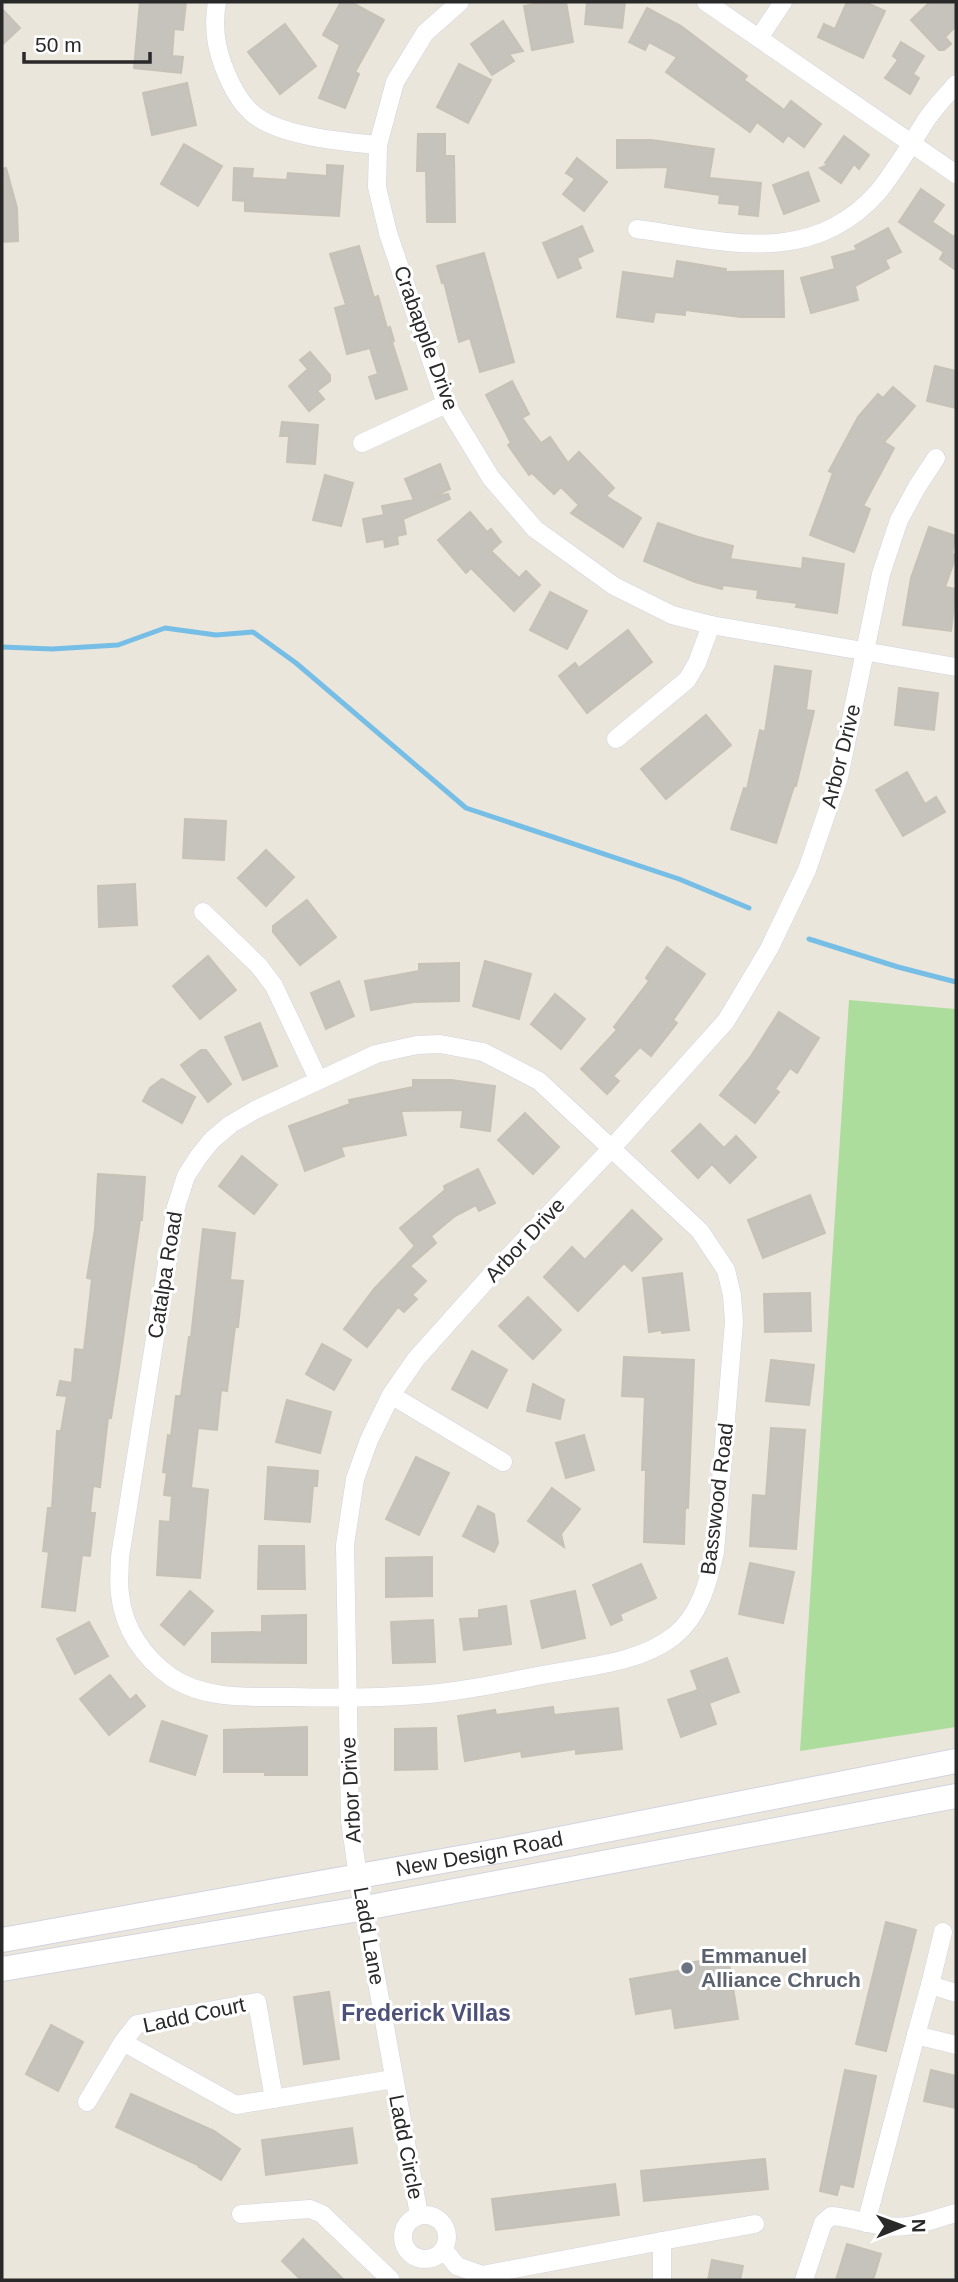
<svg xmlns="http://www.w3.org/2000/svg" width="958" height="2282" font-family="Helvetica,sans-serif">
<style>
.green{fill:#addd9c}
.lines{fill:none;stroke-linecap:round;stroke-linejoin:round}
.stream{stroke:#76bee6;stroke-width:5}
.building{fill:#c6c2bc;stroke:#c6c2b6;stroke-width:2}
.street-casing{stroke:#d2d3e1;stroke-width:19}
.secondary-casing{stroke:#d2d3e1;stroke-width:26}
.street{stroke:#fff;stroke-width:18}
.secondary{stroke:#fff;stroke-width:24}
.worship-dot{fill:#6b7280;stroke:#fff;stroke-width:2.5}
.labels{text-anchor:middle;stroke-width:6;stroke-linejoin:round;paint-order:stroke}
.street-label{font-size:21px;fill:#292929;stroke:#fff}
.worship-label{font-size:21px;font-weight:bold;fill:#5b616d;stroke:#fff;text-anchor:start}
.neighbourhood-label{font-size:23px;font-weight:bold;fill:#4d5177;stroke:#fff}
</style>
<rect width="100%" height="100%" fill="#ebe6dc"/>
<polygon class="green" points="849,1000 956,1009 956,1727 800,1751"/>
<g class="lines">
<g class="stream">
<polyline points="2,647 52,649 118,645 165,628 216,635 253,632 296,663 466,808 679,879 749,908"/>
<polyline points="809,939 898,967 956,982"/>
</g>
</g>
<g class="building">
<polygon points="140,2 186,2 183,30 174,29 172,56 183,57 181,73 134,68"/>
<polygon points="341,2 351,2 384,20 355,72 359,74 345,108 319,98 340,45 323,35"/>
<polygon points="545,2 566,2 573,42 532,50 524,6"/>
<polygon points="587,2 625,2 622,28 585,24"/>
<polygon points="847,2 865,2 885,11 863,58 818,37 824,24 835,29"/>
<polygon points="930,2 956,2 956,26 945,37 951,44 944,50 939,50 911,20"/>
<polygon points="647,8 681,26 747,76 744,80 784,110 791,101 821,124 804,147 788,135 783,142 757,122 750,132 666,72 677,57 649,42 645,50 629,42"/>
<polygon points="2,9 20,28 2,45"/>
<polygon points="503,21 523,51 509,54 514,61 492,75 471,44"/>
<polygon points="285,24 316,66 280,94 248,52"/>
<polygon points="901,42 924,56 913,74 919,78 910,94 885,78 898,60 893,56"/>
<polygon points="459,64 491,80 468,123 437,107"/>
<polygon points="187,83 196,125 152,135 143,93"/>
<polygon points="418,134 445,134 445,156 454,156 455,222 427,222 426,171 417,171"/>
<polygon points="844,136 869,155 859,169 854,164 841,183 820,168 828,165 825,163"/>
<polygon points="617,140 652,140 714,149 709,178 761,183 758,216 739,214 740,205 719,203 720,195 665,187 668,167 617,168"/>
<polygon points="184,144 222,166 198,206 161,184"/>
<polygon points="577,158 607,182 584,211 563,194 575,179 566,173"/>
<polygon points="327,165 343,166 339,216 245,211 245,201 233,200 234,168 253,169 252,178 287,180 288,173 327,176"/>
<polygon points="6,168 17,208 18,241 2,242 2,169"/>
<polygon points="808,172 819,201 784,214 773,185"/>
<polygon points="921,189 944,205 932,222 954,237 956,233 956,270 940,259 944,252 899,222"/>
<polygon points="582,226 593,251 577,258 581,268 558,278 543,243"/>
<polygon points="888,228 901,252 885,260 889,268 855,286 858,300 811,313 801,278 835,269 832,257 857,250 855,246"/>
<polygon points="359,246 374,298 378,296 387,328 390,327 394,341 392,342 407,389 376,399 369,377 378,374 370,348 347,354 335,308 346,305 330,254"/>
<polygon points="484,253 514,362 480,372 470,338 459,342 444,282 442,283 437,266"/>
<polygon points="677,261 726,269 725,272 783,271 784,317 741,317 685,310 685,315 655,312 653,322 617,317 623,272 674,279"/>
<polygon points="310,352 330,375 330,381 317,391 324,399 309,411 289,386 308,369 300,360"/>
<polygon points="935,366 956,371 956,408 927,401"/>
<polygon points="512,381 529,414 522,418 541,443 550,437 568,463 579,452 614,488 606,496 641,518 623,547 571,513 579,505 561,487 554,494 532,473 529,475 508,445 511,443 486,395"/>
<polygon points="893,387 915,406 884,442 894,448 863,506 870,509 854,552 810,535 833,473 829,471 858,417 878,394 883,398"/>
<polygon points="282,422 318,425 315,464 287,462 289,436 280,436"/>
<polygon points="440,464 450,489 432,497 448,494 450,499 403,519 406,534 397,536 398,544 385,547 384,539 367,542 363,519 384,515 382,506 414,500 405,479"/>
<polygon points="325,475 353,483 341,526 313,520"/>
<polygon points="470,512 487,532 491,529 501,542 491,551 519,578 526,571 540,585 514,611 471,568 466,573 438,540"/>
<polygon points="658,523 698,537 733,546 730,559 802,569 803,558 844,564 837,613 796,607 797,603 757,598 758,590 723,585 722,589 695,582 644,561"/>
<polygon points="929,527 956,536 952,553 956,556 945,587 956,589 951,631 903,625 911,578"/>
<polygon points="550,592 587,611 567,649 530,630"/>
<polygon points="628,630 652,662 587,713 559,676 575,663 579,668"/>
<polygon points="775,666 811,671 806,710 814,711 796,786 794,786 776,843 731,829 744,788 747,789 760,730 765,732"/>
<polygon points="899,688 938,693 934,730 895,725"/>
<polygon points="706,715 731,745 666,799 641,769"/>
<polygon points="907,772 925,804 936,797 945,812 903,836 876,790"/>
<polygon points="185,819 226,821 224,860 183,858"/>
<polygon points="266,850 294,877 266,906 238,878"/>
<polygon points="135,884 137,925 99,927 98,886"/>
<polygon points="307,900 336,937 300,965 273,932 273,926"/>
<polygon points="667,947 705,974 673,1020 677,1023 651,1056 640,1047 613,1076 619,1081 607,1094 581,1069 617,1030 614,1027 649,981 646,978"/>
<polygon points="208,956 236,990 200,1019 173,986"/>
<polygon points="485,961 531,974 519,1019 473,1006"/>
<polygon points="459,963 459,1001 414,1002 371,1010 365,981 419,971 419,964"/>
<polygon points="339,981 354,1016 326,1029 311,993"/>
<polygon points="555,994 585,1019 561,1049 531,1024"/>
<polygon points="779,1012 819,1038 797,1073 790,1068 775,1089 779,1092 755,1123 720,1095 751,1056"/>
<polygon points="260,1023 277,1066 243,1080 225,1037"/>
<polygon points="201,1050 206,1050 231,1084 208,1102 181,1065"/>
<polygon points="162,1079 195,1097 182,1123 143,1101 150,1088"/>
<polygon points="413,1080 451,1080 495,1086 490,1131 461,1127 463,1110 401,1111 406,1135 341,1147 344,1156 305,1171 289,1126 350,1104 349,1100 413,1087"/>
<polygon points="525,1113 559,1147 533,1174 498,1140"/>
<polygon points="700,1124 724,1148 736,1136 756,1157 730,1183 712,1164 698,1178 672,1151"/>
<polygon points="242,1156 277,1185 254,1214 219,1186"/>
<polygon points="478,1169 495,1203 479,1211 476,1205 455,1216 431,1236 436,1243 410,1266 426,1281 412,1295 417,1299 404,1312 398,1307 367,1347 344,1329 374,1289 415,1246 400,1228 445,1190 444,1186"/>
<polygon points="98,1174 145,1177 142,1220 140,1220 118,1374 111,1418 108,1418 100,1487 93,1486 90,1513 95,1513 90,1556 82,1555 75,1611 42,1607 49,1552 43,1551 48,1508 52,1508 57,1431 61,1431 67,1396 57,1395 60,1381 72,1383 75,1349 84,1350 92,1279 87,1278 95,1229"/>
<polygon points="810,1195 825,1233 763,1258 748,1220"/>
<polygon points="632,1210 662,1239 632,1271 624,1263 578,1311 544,1277 572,1247 585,1260"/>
<polygon points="203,1229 235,1233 230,1280 243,1281 238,1327 235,1327 227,1391 221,1390 217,1430 198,1428 191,1488 208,1490 200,1578 157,1575 160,1521 170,1522 172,1496 164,1495 167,1473 163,1472 168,1435 171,1436 176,1396 181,1396 189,1337 191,1337"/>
<polygon points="682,1273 689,1330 662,1333 662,1330 649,1332 643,1278"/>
<polygon points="810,1293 811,1331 765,1332 764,1294"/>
<polygon points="528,1297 561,1330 533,1359 499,1326"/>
<polygon points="322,1344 351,1360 334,1390 306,1374"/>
<polygon points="472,1351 507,1370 487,1408 452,1389"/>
<polygon points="624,1357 694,1360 688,1508 685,1508 684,1544 644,1542 646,1470 642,1470 645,1397 622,1396"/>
<polygon points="771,1360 814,1365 809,1405 766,1401"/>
<polygon points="533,1384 564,1400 560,1419 527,1411"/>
<polygon points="287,1400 331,1412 320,1453 276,1442"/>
<polygon points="771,1428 805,1430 796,1549 750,1546 753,1495 766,1496"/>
<polygon points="584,1435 594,1470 566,1478 556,1443"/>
<polygon points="416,1457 449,1473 419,1535 386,1519"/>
<polygon points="268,1467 318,1471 317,1486 313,1486 310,1522 265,1519"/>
<polygon points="552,1488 580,1509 561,1534 564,1547 528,1521"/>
<polygon points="478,1506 494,1514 498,1543 494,1552 463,1536"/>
<polygon points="259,1546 304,1546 305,1589 258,1589"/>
<polygon points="432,1557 432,1596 386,1597 386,1558"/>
<polygon points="750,1563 794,1572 783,1623 739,1614"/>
<polygon points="641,1564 656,1598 620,1614 622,1620 611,1625 593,1585"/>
<polygon points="190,1591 213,1611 184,1645 161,1625"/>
<polygon points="575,1591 585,1638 542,1648 531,1601"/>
<polygon points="506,1606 511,1644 464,1650 460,1619 479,1618 479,1610"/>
<polygon points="306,1615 306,1663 212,1662 212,1633 262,1632 262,1616"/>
<polygon points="433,1620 435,1662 393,1663 391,1622"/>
<polygon points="89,1622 108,1656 75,1674 57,1639"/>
<polygon points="727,1658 739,1692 709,1703 716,1724 681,1737 668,1700 698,1690 691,1671"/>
<polygon points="110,1675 130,1700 136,1695 145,1706 109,1735 80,1699"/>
<polygon points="553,1707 554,1715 618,1708 622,1749 576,1754 576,1749 522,1757 521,1751 465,1761 458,1716 495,1710 496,1715"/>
<polygon points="162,1721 207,1736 195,1775 150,1761"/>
<polygon points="307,1727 307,1775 265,1775 265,1772 224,1772 224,1730"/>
<polygon points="436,1728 437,1769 395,1770 395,1729"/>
<polygon points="886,1922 916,1930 886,2051 856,2044"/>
<polygon points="728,1956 738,2019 675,2028 672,2008 636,2014 630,1979 684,1970 683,1964"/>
<polygon points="329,1992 339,2059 304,2064 294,1997"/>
<polygon points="51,2025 83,2042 58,2091 26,2074"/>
<polygon points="845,2070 876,2076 853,2187 840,2184 837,2195 820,2191"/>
<polygon points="931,2070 956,2076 956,2108 924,2101"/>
<polygon points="131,2094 214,2131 240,2149 221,2180 199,2167 200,2166 116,2127"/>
<polygon points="352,2128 357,2163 266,2175 262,2140"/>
<polygon points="765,2159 768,2189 644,2201 641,2171"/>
<polygon points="615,2184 619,2215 496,2230 492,2199"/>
<polygon points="303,2239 344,2280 301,2280 282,2261"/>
<polygon points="847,2244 881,2254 873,2280 836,2280"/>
<polygon points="712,2260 743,2266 740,2280 708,2280"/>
</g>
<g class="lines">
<g class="street-casing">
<g id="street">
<path d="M217 2C213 24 215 44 223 65 229 81 237 99 250 111 274 136 344 142 378 145"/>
<polyline points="460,2 425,33 395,82 378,145 377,187 388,233 446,404 491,478 535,529 614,586 672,615 711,625 956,667"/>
<polyline points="706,2 956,174"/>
<polyline points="759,38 783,2"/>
<path d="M637 229C724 241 811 268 878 192 895 171 909 148 923 125 932 110 945 97 956 84"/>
<polyline points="362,443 446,404"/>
<polyline points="616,739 687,680 697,663 711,625"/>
<polyline points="203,912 259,966 274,986 318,1079"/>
<path d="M440 1044 483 1052 539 1081 700 1231 726 1270 732 1295 734 1322 715 1552C708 1583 700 1615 674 1636 639 1663 590 1666 548 1674 505 1682 461 1692 417 1695 375 1698 332 1698 290 1697 251 1697 205 1700 171 1677 144 1658 123 1628 120 1594 118 1582 120 1569 120 1557L176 1207 186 1176 199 1156 212 1140 231 1124 257 1109 376 1054 417 1045Z"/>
<polyline points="391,1395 503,1462"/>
<polyline points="943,1932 930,1985 956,1993"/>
<polyline points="916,2035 930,1985"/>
<polyline points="123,2042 236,2105 393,2079"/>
<polyline points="87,2102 123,2042 137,2024 257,2002 274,2099"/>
<polyline points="241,2214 310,2209 322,2214 391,2280"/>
<circle cx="425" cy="2237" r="22"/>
<polyline points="419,2215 358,1877 350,1820 345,1545 355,1479 369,1440 391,1395 416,1359 492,1274 611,1149 726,1021 769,949 807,870 839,777 881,574 899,520 917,487 936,458"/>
<polyline points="866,2223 916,2035 956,2045"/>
<polyline points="662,2241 755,2224"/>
<polyline points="444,2250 457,2266 482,2275 662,2241 662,2280"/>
<path d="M804 2280 823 2223 831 2216C849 2217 867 2224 885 2226 909 2230 934 2219 956 2213"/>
</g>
</g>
<g class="secondary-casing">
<g id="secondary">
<path id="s1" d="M2 1940 504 1850 956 1761"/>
<polyline points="2,1969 365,1908 956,1796"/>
</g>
</g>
<use href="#street" class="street"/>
<use href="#secondary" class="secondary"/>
</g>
<circle class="worship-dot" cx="687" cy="1968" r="7"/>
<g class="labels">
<g class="street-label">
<text transform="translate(426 338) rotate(70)" y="7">Crabapple Drive</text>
<text transform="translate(841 756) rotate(-76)" y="7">Arbor Drive</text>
<text transform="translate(525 1240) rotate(-47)" y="7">Arbor Drive</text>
<text transform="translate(165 1275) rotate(-81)" y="7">Catalpa Road</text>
<text transform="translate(717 1499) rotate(-83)" y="7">Basswood Road</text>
<text transform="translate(351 1790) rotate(-93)" y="7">Arbor Drive</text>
<text dy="7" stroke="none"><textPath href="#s1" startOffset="485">New Design Road</textPath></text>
<text transform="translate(369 1936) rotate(80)" y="7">Ladd Lane</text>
<text transform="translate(194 2015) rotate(-12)" y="7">Ladd Court</text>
<text transform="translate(406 2147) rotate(79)" y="7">Ladd Circle</text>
</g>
<g class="worship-label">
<text x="701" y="1963">Emmanuel<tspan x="701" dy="24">Alliance Chruch</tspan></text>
</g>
<g class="neighbourhood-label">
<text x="426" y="2021">Frederick Villas</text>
</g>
</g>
<rect width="958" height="2282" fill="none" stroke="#292929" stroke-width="7"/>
<g transform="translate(902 2226) rotate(89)" stroke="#ffffff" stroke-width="5" paint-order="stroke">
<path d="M0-5L12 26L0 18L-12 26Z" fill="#292929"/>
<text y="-10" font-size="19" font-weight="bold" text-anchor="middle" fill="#292929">N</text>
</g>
<path d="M24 52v10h126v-10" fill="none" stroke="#292929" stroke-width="3.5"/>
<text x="35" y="52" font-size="21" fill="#292929" stroke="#ffffff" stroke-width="5" paint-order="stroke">50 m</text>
</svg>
